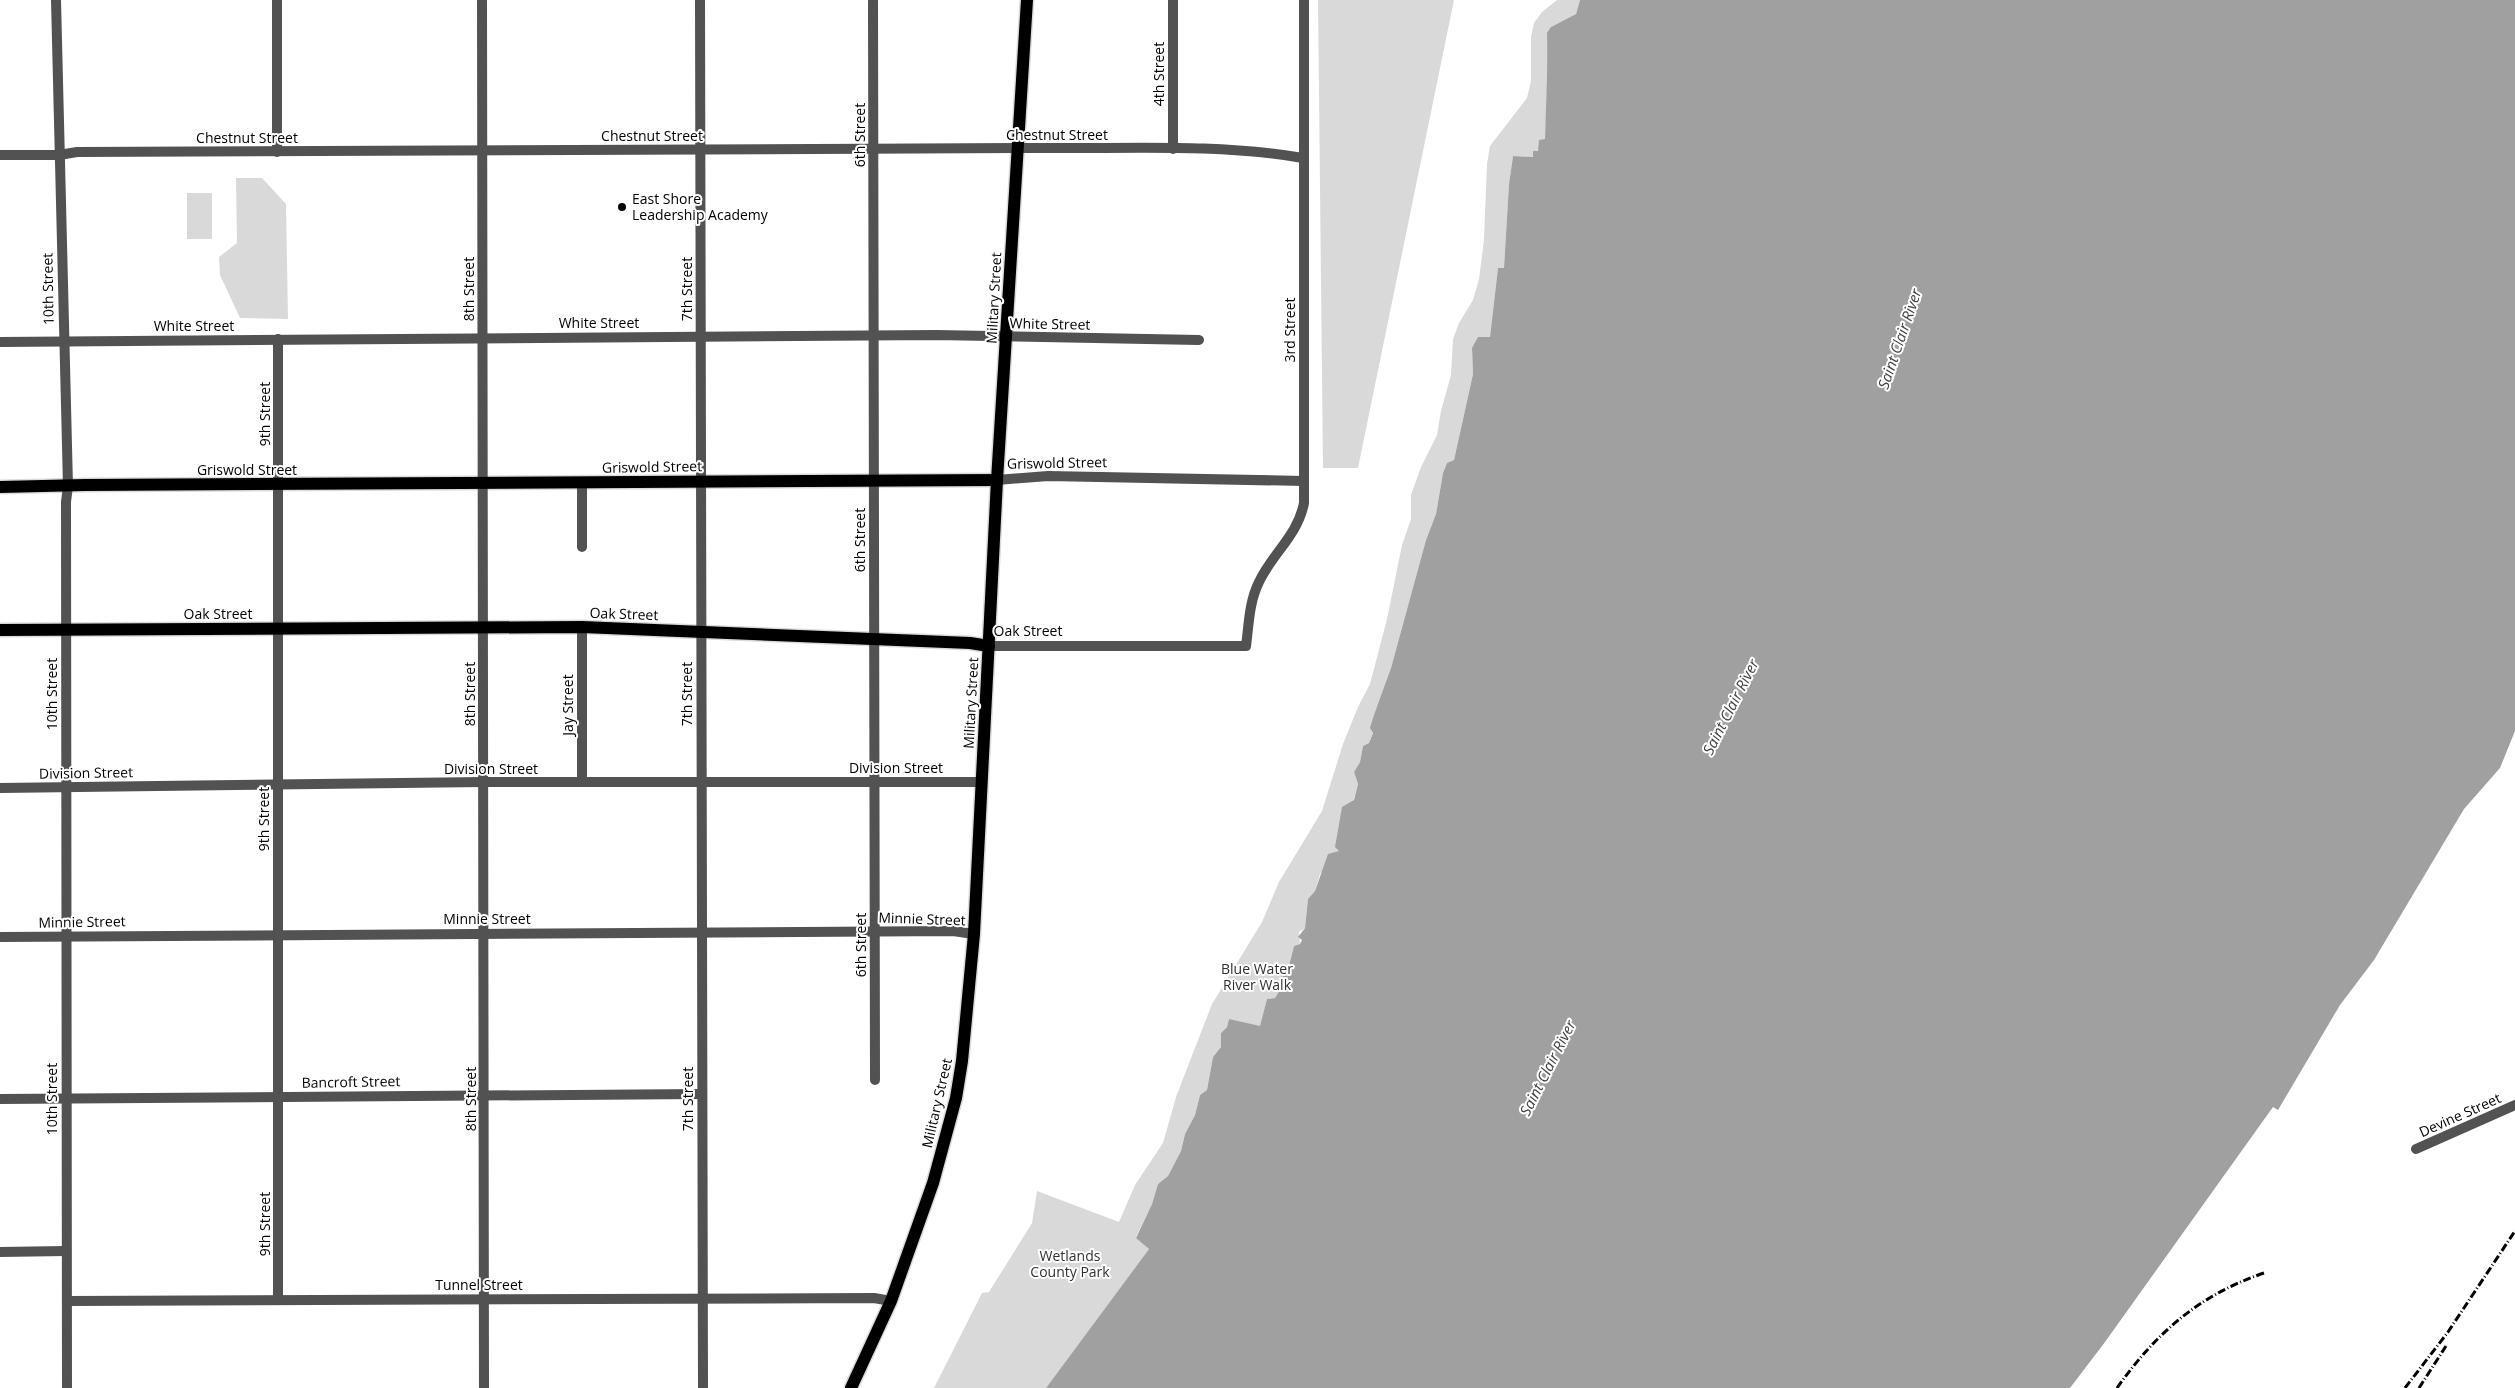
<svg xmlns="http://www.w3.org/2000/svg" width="2515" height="1388" font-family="'Open Sans',sans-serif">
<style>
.green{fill:#d9d9d9}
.water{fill:#a0a0a0}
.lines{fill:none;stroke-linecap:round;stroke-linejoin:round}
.primary-casing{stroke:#dbdbdb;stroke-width:15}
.minor{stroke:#525252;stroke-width:10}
.tertiary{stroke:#525252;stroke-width:10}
.primary{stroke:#000;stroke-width:12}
.rail{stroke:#000;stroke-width:3;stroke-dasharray:8 2.5 1 2.5;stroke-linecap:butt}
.poi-dot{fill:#000;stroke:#fff;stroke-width:2}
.labels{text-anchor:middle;stroke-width:4;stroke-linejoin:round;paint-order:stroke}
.street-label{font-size:14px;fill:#000;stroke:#fff}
.poi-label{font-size:14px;fill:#000;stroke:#fff;text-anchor:start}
.park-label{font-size:14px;fill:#303030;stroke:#fff}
.water-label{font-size:15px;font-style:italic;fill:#414141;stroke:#fff}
</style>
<rect width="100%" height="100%" fill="#fff"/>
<g class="green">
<polygon points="1318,0 1454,0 1358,468 1323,468"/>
<polygon points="1557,0 1580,0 1576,14 1551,27 1545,140 1533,157 1513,156 1509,184 1504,268 1498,268 1490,337 1472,348 1473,374 1454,460 1447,463 1443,473 1436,514 1426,540 1391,668 1371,728 1373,732 1369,743 1363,746 1360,762 1354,772 1358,784 1339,851 1320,874 1315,891 1308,899 1305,928 1299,932 1300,944 1294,946 1289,966 1281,979 1281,988 1275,998 1267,999 1260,1027 1229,1019 1227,1027 1221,1033 1221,1047 1213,1057 1207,1090 1200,1095 1195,1115 1185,1134 1181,1151 1168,1176 1158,1184 1152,1204 1136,1237 1149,1249 1046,1388 934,1388 982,1293 989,1292 1032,1223 1037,1191 1119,1222 1135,1185 1163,1143 1176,1097 1212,1004 1262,922 1279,882 1322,811 1343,744 1358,707 1370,684 1387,619 1402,545 1411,519 1411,495 1421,467 1437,435 1441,411 1451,375 1453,339 1459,323 1473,300 1479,279 1484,240 1487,164 1490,146 1527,98 1531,81 1531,37 1534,23 1542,12"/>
<polygon points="236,178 262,178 286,204 288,319 240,318 220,275 219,257 237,243"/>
<rect x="187" y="193" width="25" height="46"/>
</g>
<path class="water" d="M1580 0H2515V731L2500 768 2464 809 2374 960 2340 1005 2278 1110 2273 1107 2105 1342 2070 1388H1046L1149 1249 1136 1238 1152 1204 1158 1184 1168 1176 1181 1151 1185 1134 1195 1115 1200 1095 1207 1090 1213 1057 1221 1047V1033L1227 1027 1229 1019 1260 1026 1267 999 1275 998 1281 988V979L1289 966 1294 946 1300 944 1302 940 1298 937 1305 928 1308 899 1315 891 1328 854 1339 851 1335 847 1342 807 1354 800 1358 784 1354 772 1360 762 1363 746 1369 743 1373 733 1370 728 1374 715 1391 668 1426 540 1436 514 1443 473 1447 463 1454 460 1473 374 1472 348 1478 337H1490L1498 268H1504L1509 184 1513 156 1533 157V151H1538L1539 140 1545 139C1546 104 1548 69 1547 33L1551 27 1576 14Z"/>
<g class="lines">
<g class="primary-casing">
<g id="primary">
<polyline points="0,487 85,485 997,480"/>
<polyline points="0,630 582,627 970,643 989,646"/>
<polyline points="851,1388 891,1301 933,1183 956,1098 962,1061 974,934 997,480 1027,0"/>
</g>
</g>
<g class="minor">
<polyline points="482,0 484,1388"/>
<polyline points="700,0 703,1388"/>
<polyline points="873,0 875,1080"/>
<polyline points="1173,149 1173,0"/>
<polyline points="277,152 277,0"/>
<path d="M0 155H59L77 152 1036 148C1124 149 1216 143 1303 158"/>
<polyline points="278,339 278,1299"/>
<polyline points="0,342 936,335 1199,340"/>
<polyline points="997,480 1048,476 1304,481"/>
<polyline points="582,547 582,483"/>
<polyline points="582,627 582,782"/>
<path d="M989 646H1246C1249 624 1249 602 1259 582 1272 554 1298 535 1304 503V0"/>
<polyline points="0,788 484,782 982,782"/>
<polyline points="0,937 953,931 974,934"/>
<polyline points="0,1099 702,1094"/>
<polyline points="2416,1149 2515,1105"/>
<polyline points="0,1252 66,1251"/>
<polyline points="67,1301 874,1298 891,1301"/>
</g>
<polyline class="tertiary" points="56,0 68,486 66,502 67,1388"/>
<use href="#primary" class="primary"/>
<g class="rail">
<path d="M2117 1388C2156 1333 2199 1295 2264 1273"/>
<polyline points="2405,1388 2448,1332 2515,1231"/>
<polyline points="2419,1388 2446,1346"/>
</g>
</g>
<circle class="poi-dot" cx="622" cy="207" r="5"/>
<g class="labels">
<g class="street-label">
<text transform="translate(1159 74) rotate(-90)" y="5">4th Street</text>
<text transform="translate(860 135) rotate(-90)" y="5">6th Street</text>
<text x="1057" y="140">Chestnut Street</text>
<text x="652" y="141">Chestnut Street</text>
<text x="247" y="143">Chestnut Street</text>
<text transform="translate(48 289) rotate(-91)" y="5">10th Street</text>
<text transform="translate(469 289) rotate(-90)" y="5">8th Street</text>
<text transform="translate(687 289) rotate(-90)" y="5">7th Street</text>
<text transform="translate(994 298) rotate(-87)" y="5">Military Street</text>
<text x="599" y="328">White Street</text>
<text transform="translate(1050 324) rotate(1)" y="5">White Street</text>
<text x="194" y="331">White Street</text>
<text transform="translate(1290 330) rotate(-90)" y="5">3rd Street</text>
<text transform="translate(265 414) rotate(-90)" y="5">9th Street</text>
<text transform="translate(1057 463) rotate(-1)" y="5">Griswold Street</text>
<text transform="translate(652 467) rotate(-1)" y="5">Griswold Street</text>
<text x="247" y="475">Griswold Street</text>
<text transform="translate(860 540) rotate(-90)" y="5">6th Street</text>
<text x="218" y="619">Oak Street</text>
<text transform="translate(624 614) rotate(2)" y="5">Oak Street</text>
<text x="1028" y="636">Oak Street</text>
<text transform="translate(52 694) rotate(-90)" y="5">10th Street</text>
<text transform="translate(470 694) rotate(-90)" y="5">8th Street</text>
<text transform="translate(687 694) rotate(-90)" y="5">7th Street</text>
<text transform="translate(971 703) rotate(-87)" y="5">Military Street</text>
<text transform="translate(568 705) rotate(-90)" y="5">Jay Street</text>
<text x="896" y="773">Division Street</text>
<text x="491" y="774">Division Street</text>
<text transform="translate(86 773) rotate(-1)" y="5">Division Street</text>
<text transform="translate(264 819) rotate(-90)" y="5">9th Street</text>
<text x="487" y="924">Minnie Street</text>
<text transform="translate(922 919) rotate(2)" y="5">Minnie Street</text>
<text transform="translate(82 922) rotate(-1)" y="5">Minnie Street</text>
<text transform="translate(861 945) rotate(-90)" y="5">6th Street</text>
<text transform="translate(351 1082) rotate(-1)" y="5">Bancroft Street</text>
<text transform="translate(52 1099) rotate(-90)" y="5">10th Street</text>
<text transform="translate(471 1099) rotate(-90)" y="5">8th Street</text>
<text transform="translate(688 1099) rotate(-90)" y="5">7th Street</text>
<text transform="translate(937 1103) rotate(-77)" y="5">Military Street</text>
<text transform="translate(2460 1115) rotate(-24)" y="5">Devine Street</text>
<text transform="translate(265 1224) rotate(-90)" y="5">9th Street</text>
<text x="479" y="1290">Tunnel Street</text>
</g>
<g class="poi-label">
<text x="632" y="204">East Shore<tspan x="632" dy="16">Leadership Academy</tspan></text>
</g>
<g class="park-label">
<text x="1257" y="974">Blue Water<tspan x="1257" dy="16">River Walk</tspan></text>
<text x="1070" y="1261">Wetlands<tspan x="1070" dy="16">County Park</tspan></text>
</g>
<g class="water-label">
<text transform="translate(1900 339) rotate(-71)" y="5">Saint Clair River</text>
<text transform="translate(1731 707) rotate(-63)" y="5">Saint Clair River</text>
<text transform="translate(1548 1068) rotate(-63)" y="5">Saint Clair River</text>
</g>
</g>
</svg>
